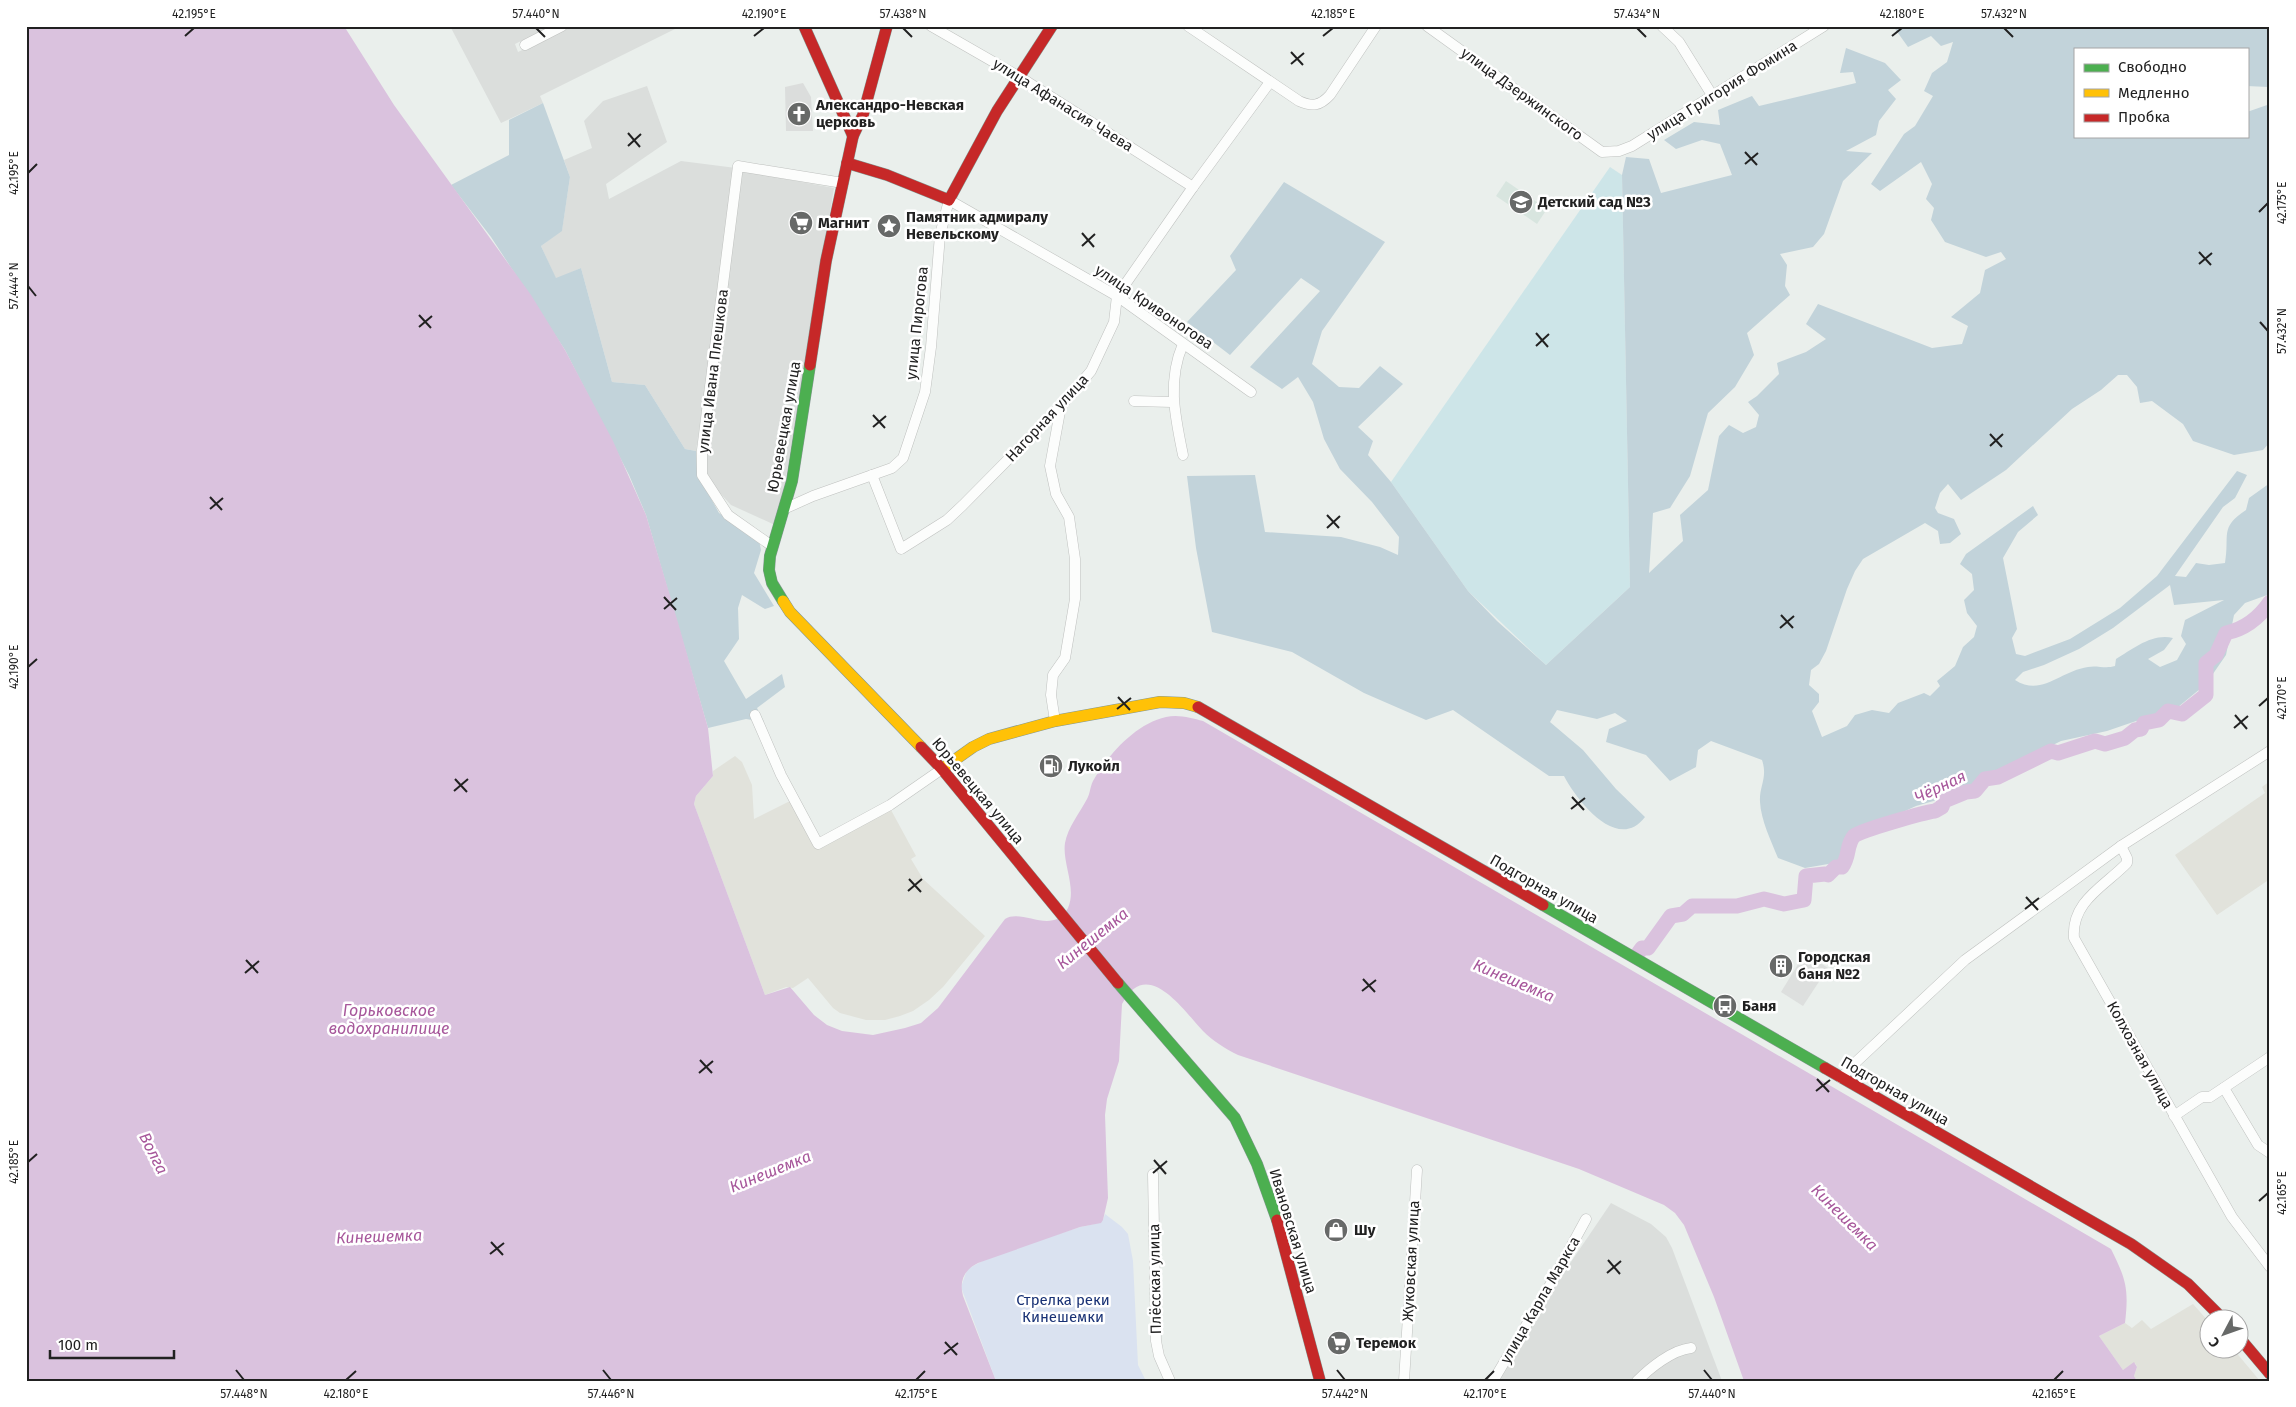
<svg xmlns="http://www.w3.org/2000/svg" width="2296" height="1407" font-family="'Fira Sans',sans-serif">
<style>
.residential{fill:#dbdedc}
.industrial{fill:#e1e2db}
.education{fill:#d8e5df}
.religious{fill:#dbdddc}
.grass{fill:#cde5e8}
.forest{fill:#c2d3da;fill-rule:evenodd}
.park{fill:#dae2f0}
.parking{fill:#dddfde}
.water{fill:#dac2de}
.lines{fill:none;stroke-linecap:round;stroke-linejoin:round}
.river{stroke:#dac2de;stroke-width:15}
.street-casing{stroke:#bfc1bf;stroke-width:11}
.fast-casing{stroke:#849892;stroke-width:12}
.slow-casing{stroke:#849892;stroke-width:12}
.jam-casing{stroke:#849892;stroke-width:12}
.street{stroke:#fcfdfc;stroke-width:10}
.fast{stroke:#4caf50;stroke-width:11}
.slow{stroke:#ffc107;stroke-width:11}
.jam{stroke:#c62828;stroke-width:11}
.ticks{fill:none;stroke:#212121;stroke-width:2}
.labels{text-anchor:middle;stroke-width:5;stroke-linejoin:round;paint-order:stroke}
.street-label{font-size:15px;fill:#212121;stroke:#fff}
.poi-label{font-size:15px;font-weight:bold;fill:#212121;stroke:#fff;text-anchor:start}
.park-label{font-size:15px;fill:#193275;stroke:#fff}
.water-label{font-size:16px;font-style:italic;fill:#a7579b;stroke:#fff}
.neatline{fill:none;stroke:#212121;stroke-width:2}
.ticks-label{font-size:12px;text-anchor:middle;fill:#212121}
</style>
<rect width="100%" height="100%" fill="#eaefec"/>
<g class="residential">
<polygon points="450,26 551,26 515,44 518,52 574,26 673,26 675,29 540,96 543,103 501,123"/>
<polygon points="647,86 667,142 606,184 609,199 681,161 736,168 696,451 685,449 645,385 612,382 581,268 556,279 541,246 562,230 570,177 564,160 592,148 584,121 603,101"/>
<polygon points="741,171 834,188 784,490 775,525 731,505 704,476 704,456"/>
<polygon points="1611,1203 1651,1224 1666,1237 1672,1248 1722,1381 1496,1381 1516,1343"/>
</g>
<g class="industrial">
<polygon points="735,756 742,762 752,785 754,819 792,800 817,837 826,843 891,810 916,856 911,859 923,879 985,936 943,987 929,1000 913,1011 900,1016 885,1020 866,1020 840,1013 833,1008 808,978 793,988 786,987 765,995 694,804 696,796 713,776 713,771"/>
<polygon points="2270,781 2270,879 2217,915 2175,855 2265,793 2262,787"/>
<polygon points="2193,1304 2208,1321 2208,1350 2234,1350 2260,1381 2137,1381 2134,1376 2137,1367 2135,1363 2123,1370 2099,1336 2125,1323 2132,1328 2142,1320 2151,1329"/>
</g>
<polygon class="education" points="1506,181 1547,209 1537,224 1496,196"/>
<polygon class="religious" points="803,83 811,97 813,131 786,131 785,87"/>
<polygon class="grass" points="1610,167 1622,175 1630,587 1546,665 1468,591 1391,482"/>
<g class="forest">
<path d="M1893 26H2227L2229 28 2270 26V85L2268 87 2247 86V49H2075V136H2247V112L2270 104V442L2263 450 2234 455 2193 441 2183 424 2152 401 2140 403 2137 387 2127 375H2118L2101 390 2072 409 2006 470 1961 500 1948 484 1940 493 1935 508 1938 513 1954 519 1961 534 1950 543 1940 544 1938 531 1925 523 1863 559 1855 571 1847 589 1826 651 1819 664 1811 670 1809 685 1819 694V702L1812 711 1822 737 1847 726 1855 715 1872 710 1889 713 1898 703 1924 693 1930 696 1940 686 1937 681 1955 666 1963 647 1974 637 1977 626 1967 613 1964 600 1974 590 1972 574 1960 564 1966 554 2033 506 2038 515 2018 532 2003 558 2017 629 2012 638 2016 654 2025 656 2070 639 2120 608 2157 576 2237 471 2247 475 2235 498 2223 507 2175 576 2186 577 2196 563 2209 565 2225 563C2230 534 2219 528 2246 510L2249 498 2270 483V594L2245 603 2234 615 2226 655 2206 684 2172 712 2142 719 2107 731 2061 741 1944 798 1916 806 1862 831 1855 848 1834 863 1805 868 1778 858C1771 841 1761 820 1760 802 1759 786 1768 778 1762 760L1711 741 1698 750 1696 767 1670 781 1646 755 1606 742 1609 729 1627 721 1615 713 1597 719 1557 710 1550 722 1583 750 1616 789 1645 817C1618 853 1577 801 1564 776H1549L1453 710 1426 720 1364 693 1292 652 1212 632 1196 548 1187 476 1255 475 1265 532 1341 537 1380 547 1398 555 1399 537 1372 502 1340 469 1324 439 1313 402 1298 377 1282 389 1250 367 1320 291 1301 278 1230 355 1187 322 1236 270 1230 256 1284 182 1385 242 1322 331 1312 364 1339 387 1359 388 1380 366 1403 384 1358 427 1373 441 1368 455 1391 482 1468 591 1497 621 1546 665 1630 587 1622 175 1626 157 1649 159 1661 193 1732 175 1720 144 1702 140 1676 149 1664 140 1694 122 1720 125 1718 110 1752 96 1759 106 1856 83 1853 72 1840 73 1846 48 1885 63 1901 80 1888 90 1896 99 1879 121 1876 135 1846 151 1872 153 1843 181 1824 234 1813 247 1780 254 1787 265 1785 286 1790 295 1747 333 1754 355 1735 387 1708 413 1690 476 1670 508 1653 513 1649 573 1683 541 1680 515 1708 490 1719 436 1729 425 1743 433 1756 427 1759 415 1748 402 1757 396 1779 374 1777 363 1806 352 1826 339 1806 324 1818 304 1932 348 1962 344 1968 326 1951 317 1980 293 1985 270 2006 259 2001 252 1986 257 1945 242 1931 220 1934 208 1926 199 1932 184 1921 162 1880 191 1871 184 1904 134 1915 126 1933 96 1924 91 1932 73 1947 62 1953 42 1941 46 1931 36 1908 47ZM2170 585 2174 605 2224 600 2185 620 2181 636 2186 644 2177 660 2160 667 2148 659 2164 650 2173 638C2152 633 2133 649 2116 659L2115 666C2105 669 2097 665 2088 667 2060 671 2042 697 2015 680L2023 672 2044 665 2079 649 2113 628Z"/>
<polygon points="543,103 570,177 562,231 541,246 556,278 581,268 612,382 645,385 685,449 696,451 697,473 719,513 759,540 761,550 754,573 774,606 765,609 742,595 738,608 739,639 724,661 746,699 782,674 785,687 757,708 764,722 746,719 708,728 646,515 629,475 565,350 491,237 451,185 509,155 509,120"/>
</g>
<path class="park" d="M1105 1214 1122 1227 1128 1234 1133 1261 1138 1365 1146 1381H996L961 1287 967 1270C990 1253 1048 1238 1077 1228 1086 1225 1096 1225 1103 1220Z"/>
<polygon class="parking" points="1805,953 1828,968 1803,1006 1781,992"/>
<path class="water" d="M26 26H344L394 105 531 295 565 350 613 441 646 515 679 626 708 728 713 776 696 796 694 804 765 995 790 987 814 1015 827 1025 842 1031 873 1035 905 1028 921 1023 938 1008 1005 919C1022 908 1053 936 1068 908 1077 888 1062 863 1065 843 1068 827 1079 814 1087 799 1090 794 1090 787 1093 781 1108 755 1135 724 1166 717 1178 714 1192 718 1203 721L2111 1249C2126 1279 2129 1289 2125 1323L2099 1336 2123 1370 2134 1362 2137 1367 2134 1376 2137 1381H1744L1714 1297 1684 1225 1675 1213 1664 1205 1579 1169 1238 1055C1226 1049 1213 1041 1203 1031 1184 1011 1147 955 1122 1004L1119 1061 1107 1099 1105 1115 1108 1198 1103 1220 1101 1223 1080 1227 978 1263C964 1270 959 1281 963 1296L996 1381H26Z"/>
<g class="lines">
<path class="river" d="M1639 952 1642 948H1648L1671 916 1683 914 1692 906H1737L1764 899 1784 904 1804 900 1806 876 1825 874 1828 875 1836 867H1842C1850 856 1846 845 1854 836 1858 831 1926 812 1935 811L1942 807 1944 801 1966 792 1975 791 1985 779 1998 777 2051 751 2058 753 2095 741 2105 744 2125 738 2135 730 2141 729 2144 723 2159 720 2168 711 2182 714 2206 695V663L2216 655 2226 633C2245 629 2259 618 2270 602"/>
<g class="street-casing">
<g id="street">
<polyline points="931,26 1018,76 1193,187"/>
<path d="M1188 26 1299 101C1312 107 1320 106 1330 95L1376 26"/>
<polyline points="1427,26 1602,152 1619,151 1632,146 1824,26"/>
<polyline points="1662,26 1679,42 1712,95"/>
<polyline points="525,45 562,26"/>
<path d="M1183 344C1167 381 1175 416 1183 455"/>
<polyline points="1134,401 1172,402"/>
<polyline points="872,475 901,549 947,520 963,505 1062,405 1091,371 1114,322 1117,296 1193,187 1270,82"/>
<polyline points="784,509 813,496 892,468 903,458 925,392 931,347 940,235 949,200 1117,296 1251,392"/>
<polyline points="772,546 728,515 702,475 702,450 738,166 843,183"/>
<polyline points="755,715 781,775 818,844 890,805 942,769"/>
<polyline points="1055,721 1051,695 1053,675 1065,658 1075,599 1075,559 1069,517 1056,494 1050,466 1061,406"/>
<path d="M2121 846 2127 858V863C2105 886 2071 901 2074 938L2232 1217 2270 1267"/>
<polyline points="1841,1078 1856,1062 1965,960 2121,846 2270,751"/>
<polyline points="2224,1088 2258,1145 2270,1153"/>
<polyline points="2174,1116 2202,1097 2210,1097 2270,1057"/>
<polyline points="1153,1174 1156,1341 1159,1356 1170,1381"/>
<polyline points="1404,1381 1417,1170"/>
<polyline points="1493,1381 1549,1287 1586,1219"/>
<path d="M1637 1381C1650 1368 1672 1350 1691 1348"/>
</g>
</g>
<g class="fast-casing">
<g id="fast">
<polyline points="783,601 772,583 769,570 770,556 792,481 810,365"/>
<polyline points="1543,905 1825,1068"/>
<polyline points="1118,983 1235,1118 1257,1164 1277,1220"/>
</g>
</g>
<g class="slow-casing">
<g id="slow">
<polyline points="783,601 790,612 921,747"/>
<polyline points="942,769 973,747 989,739 1055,721 1160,702 1184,703 1198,707"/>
</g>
</g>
<g class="jam-casing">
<g id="jam">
<polyline points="804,26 853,136"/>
<polyline points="847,163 887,175 949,200 997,111 1052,26"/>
<polyline points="810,365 826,261 853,136 863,115 887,26"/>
<polyline points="1198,707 1543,905"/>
<polyline points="921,747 942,769 1118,983"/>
<polyline points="1825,1068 2131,1244 2188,1284 2224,1320"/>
<polyline points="1277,1220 1320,1381"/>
<polyline points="2238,1336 2270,1374"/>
</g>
</g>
<use href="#street" class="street"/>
<use href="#fast" class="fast"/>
<use href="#slow" class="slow"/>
<use href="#jam" class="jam"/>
</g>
<path class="ticks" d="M536 28 545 37M903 28 912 37M1637 28 1646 37M2004 28 2013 37M185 36 194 28M754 36 764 28M1323 36 1333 28M1892 36 1902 28M1291 52 1303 65M1291 64 1304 53M628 133 640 147M628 146 641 134M1745 152 1757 165M1745 164 1758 153M28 173 37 164M2259 212 2268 203M1082 233 1094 247M1082 246 1095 234M2199 252 2211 265M2199 264 2212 253M28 286 36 296M419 315 431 328M2260 322 2268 331M419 327 432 316M1536 333 1548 347M1536 346 1549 334M873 415 885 428M873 427 886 416M1990 434 2002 447M1990 446 2003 434M210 497 222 510M210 509 223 498M1327 515 1339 528M1327 528 1340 516M664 597 676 610M664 609 677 598M1781 615 1793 628M1780 628 1794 616M28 667 37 659M1118 697 1130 710M2259 706 2268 698M1117 709 1131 698M2235 715 2247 729M2234 728 2248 716M455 779 467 792M454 791 468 779M1572 797 1584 810M1571 809 1585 798M909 879 921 892M908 891 922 879M2026 897 2038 910M2025 909 2039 898M246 960 258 973M245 973 259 961M1363 979 1375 992M1362 991 1376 980M700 1060 712 1073M699 1073 713 1061M1817 1079 1829 1092M1816 1091 1830 1080M1154 1160 1166 1174M28 1162 37 1154M1153 1173 1167 1161M2259 1201 2268 1193M491 1242 503 1255M490 1254 504 1243M1608 1260 1620 1274M1607 1273 1621 1261M945 1342 957 1355M944 1354 958 1343M236 1370 244 1380M603 1370 611 1380M1337 1370 1345 1380M1704 1370 1712 1380M346 1380 356 1371M916 1380 925 1371M1485 1380 1494 1371M2054 1380 2063 1371"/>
<defs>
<g id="church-disc" transform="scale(1.25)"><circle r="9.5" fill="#676968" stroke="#fff"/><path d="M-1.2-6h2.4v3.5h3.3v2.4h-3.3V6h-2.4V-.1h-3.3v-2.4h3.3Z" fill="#fff"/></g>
<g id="school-disc" transform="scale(1.25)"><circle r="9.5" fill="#676968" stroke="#fff"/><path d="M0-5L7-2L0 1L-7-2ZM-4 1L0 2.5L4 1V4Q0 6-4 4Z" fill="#fff"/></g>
<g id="supermarket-disc" transform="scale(1.25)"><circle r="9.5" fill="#676968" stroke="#fff"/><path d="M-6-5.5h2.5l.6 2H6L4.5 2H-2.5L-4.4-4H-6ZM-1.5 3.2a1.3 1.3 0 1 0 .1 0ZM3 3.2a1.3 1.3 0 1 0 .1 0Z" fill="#fff"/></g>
<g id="sight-disc" transform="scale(1.25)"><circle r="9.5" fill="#676968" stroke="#fff"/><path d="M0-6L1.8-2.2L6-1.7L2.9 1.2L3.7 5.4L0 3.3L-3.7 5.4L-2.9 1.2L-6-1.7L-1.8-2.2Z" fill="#fff"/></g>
<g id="fuel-disc" transform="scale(1.25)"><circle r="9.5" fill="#676968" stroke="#fff"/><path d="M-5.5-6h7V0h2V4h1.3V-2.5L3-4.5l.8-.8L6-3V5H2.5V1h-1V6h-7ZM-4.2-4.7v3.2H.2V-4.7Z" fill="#fff"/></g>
<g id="building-disc" transform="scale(1.25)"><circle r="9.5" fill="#676968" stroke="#fff"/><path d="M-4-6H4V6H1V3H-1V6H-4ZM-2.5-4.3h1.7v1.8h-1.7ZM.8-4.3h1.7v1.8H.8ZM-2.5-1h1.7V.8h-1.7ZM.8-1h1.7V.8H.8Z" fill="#fff"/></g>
<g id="bus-disc" transform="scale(1.25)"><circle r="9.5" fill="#676968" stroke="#fff"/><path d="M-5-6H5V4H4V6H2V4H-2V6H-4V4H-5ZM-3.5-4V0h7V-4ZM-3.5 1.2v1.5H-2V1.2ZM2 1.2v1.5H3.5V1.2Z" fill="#fff"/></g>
<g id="shop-disc" transform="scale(1.25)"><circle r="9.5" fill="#676968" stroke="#fff"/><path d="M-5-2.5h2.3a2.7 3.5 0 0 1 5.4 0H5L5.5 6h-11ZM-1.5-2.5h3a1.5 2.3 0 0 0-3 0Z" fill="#fff"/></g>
</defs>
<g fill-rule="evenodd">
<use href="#church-disc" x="799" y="114"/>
<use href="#school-disc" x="1521" y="202"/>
<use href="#supermarket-disc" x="801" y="223"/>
<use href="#sight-disc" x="889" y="226"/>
<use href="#fuel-disc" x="1051" y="766"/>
<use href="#building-disc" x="1781" y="966"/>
<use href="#bus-disc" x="1725" y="1006"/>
<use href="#shop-disc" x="1336" y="1230"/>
<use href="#supermarket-disc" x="1339" y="1343"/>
</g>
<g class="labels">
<g class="street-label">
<text transform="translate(1722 90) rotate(-32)" y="5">улица Григория Фомина</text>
<text transform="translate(1522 94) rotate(36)" y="5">улица Дзержинского</text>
<text transform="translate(1063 105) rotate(32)" y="5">улица Афанасия Чаева</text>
<text transform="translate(1154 307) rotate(34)" y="5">улица Кривоногова</text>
<text transform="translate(917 323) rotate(-84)" y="5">улица Пирогова</text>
<text transform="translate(713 371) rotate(-83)" y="5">улица Ивана Плешкова</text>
<text transform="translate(1047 418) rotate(-47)" y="5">Нагорная улица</text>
<text transform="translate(784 427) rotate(-80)" y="5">Юрьевецкая улица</text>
<text transform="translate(978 791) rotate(50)" y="5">Юрьевецкая улица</text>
<text transform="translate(1544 889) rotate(30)" y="5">Подгорная улица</text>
<text transform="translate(2140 1055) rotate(61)" y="5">Колхозная улица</text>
<text transform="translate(1895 1091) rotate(30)" y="5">Подгорная улица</text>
<text transform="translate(1293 1231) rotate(73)" y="5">Ивановская улица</text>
<text transform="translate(1411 1261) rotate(-87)" y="5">Жуковская улица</text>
<text transform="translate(1155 1279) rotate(-91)" y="5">Плёсская улица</text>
<text transform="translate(1540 1300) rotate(-60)" y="5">улица Карла Маркса</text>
</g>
<g class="poi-label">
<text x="816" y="110">Александро-Невская<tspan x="816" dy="17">церковь</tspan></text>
<text x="1538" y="207">Детский сад №3</text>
<text x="906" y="222">Памятник адмиралу<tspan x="906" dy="17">Невельскому</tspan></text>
<text x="818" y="228">Магнит</text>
<text x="1068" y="771">Лукойл</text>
<text x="1798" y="962">Городская<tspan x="1798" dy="17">баня №2</tspan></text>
<text x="1742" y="1011">Баня</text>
<text x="1354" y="1235">Шу</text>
<text x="1356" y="1348">Теремок</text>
</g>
<g class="park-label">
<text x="1063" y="1305">Стрелка реки<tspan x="1063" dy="17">Кинешемки</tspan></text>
</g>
<g class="water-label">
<text transform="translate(1940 786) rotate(-25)" y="6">Чёрная</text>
<text transform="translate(1092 938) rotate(-39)" y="6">Кинешемка</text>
<text transform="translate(1514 980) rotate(23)" y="6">Кинешемка</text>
<text x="389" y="1016">Горьковское<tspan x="389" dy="18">водохранилище</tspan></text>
<text transform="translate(154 1153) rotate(63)" y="6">Волга</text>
<text transform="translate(770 1171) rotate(-22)" y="6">Кинешемка</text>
<text transform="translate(1845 1217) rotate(45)" y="6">Кинешемка</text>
<text transform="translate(379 1236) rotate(-2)" y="6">Кинешемка</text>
</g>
</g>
<rect width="2296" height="1407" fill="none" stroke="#ffffff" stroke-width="55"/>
<rect x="2074" y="48" width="175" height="90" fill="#ffffff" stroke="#a6a6a6"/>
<rect x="2084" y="64" width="25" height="8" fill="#4caf50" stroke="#a6a6a6"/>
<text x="2118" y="72" font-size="15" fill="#212121">Свободно</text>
<rect x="2084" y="89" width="25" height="8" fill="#ffc107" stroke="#a6a6a6"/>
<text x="2118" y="98" font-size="15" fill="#212121">Медленно</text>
<rect x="2084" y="114" width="25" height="8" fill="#c62828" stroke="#a6a6a6"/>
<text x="2118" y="122" font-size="15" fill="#212121">Пробка</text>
<g transform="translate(2224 1334) rotate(229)"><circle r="24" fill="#ffffff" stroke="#a6a6a6"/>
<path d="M0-4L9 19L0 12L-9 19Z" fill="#676968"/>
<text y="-8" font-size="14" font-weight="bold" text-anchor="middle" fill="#212121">С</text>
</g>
<path d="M50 1350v8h124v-8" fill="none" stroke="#212121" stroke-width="2.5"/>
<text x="58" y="1350" font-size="15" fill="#212121" stroke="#ffffff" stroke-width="4" paint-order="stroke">100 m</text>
<rect x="28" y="28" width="2240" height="1352" class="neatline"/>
<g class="ticks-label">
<text x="194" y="18">42.195°E</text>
<text x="536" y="18">57.440°N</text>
<text x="764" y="18">42.190°E</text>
<text x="903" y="18">57.438°N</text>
<text x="1333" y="18">42.185°E</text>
<text x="1637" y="18">57.434°N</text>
<text x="1902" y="18">42.180°E</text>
<text x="2004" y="18">57.432°N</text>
<text transform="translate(14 173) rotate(-90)" y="4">42.195°E</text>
<text transform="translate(2282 203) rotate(-90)" y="4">42.175°E</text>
<text transform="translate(14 286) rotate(-90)" y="4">57.444°N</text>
<text transform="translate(2282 331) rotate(-90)" y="4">57.432°N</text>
<text transform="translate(14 667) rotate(-90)" y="4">42.190°E</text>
<text transform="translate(2282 698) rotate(-90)" y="4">42.170°E</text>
<text transform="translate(14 1162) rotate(-90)" y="4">42.185°E</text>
<text transform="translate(2282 1193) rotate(-90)" y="4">42.165°E</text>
<text x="244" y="1398">57.448°N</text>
<text x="346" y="1398">42.180°E</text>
<text x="611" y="1398">57.446°N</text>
<text x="916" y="1398">42.175°E</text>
<text x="1345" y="1398">57.442°N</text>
<text x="1485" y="1398">42.170°E</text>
<text x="1712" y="1398">57.440°N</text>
<text x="2054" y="1398">42.165°E</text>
</g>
</svg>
